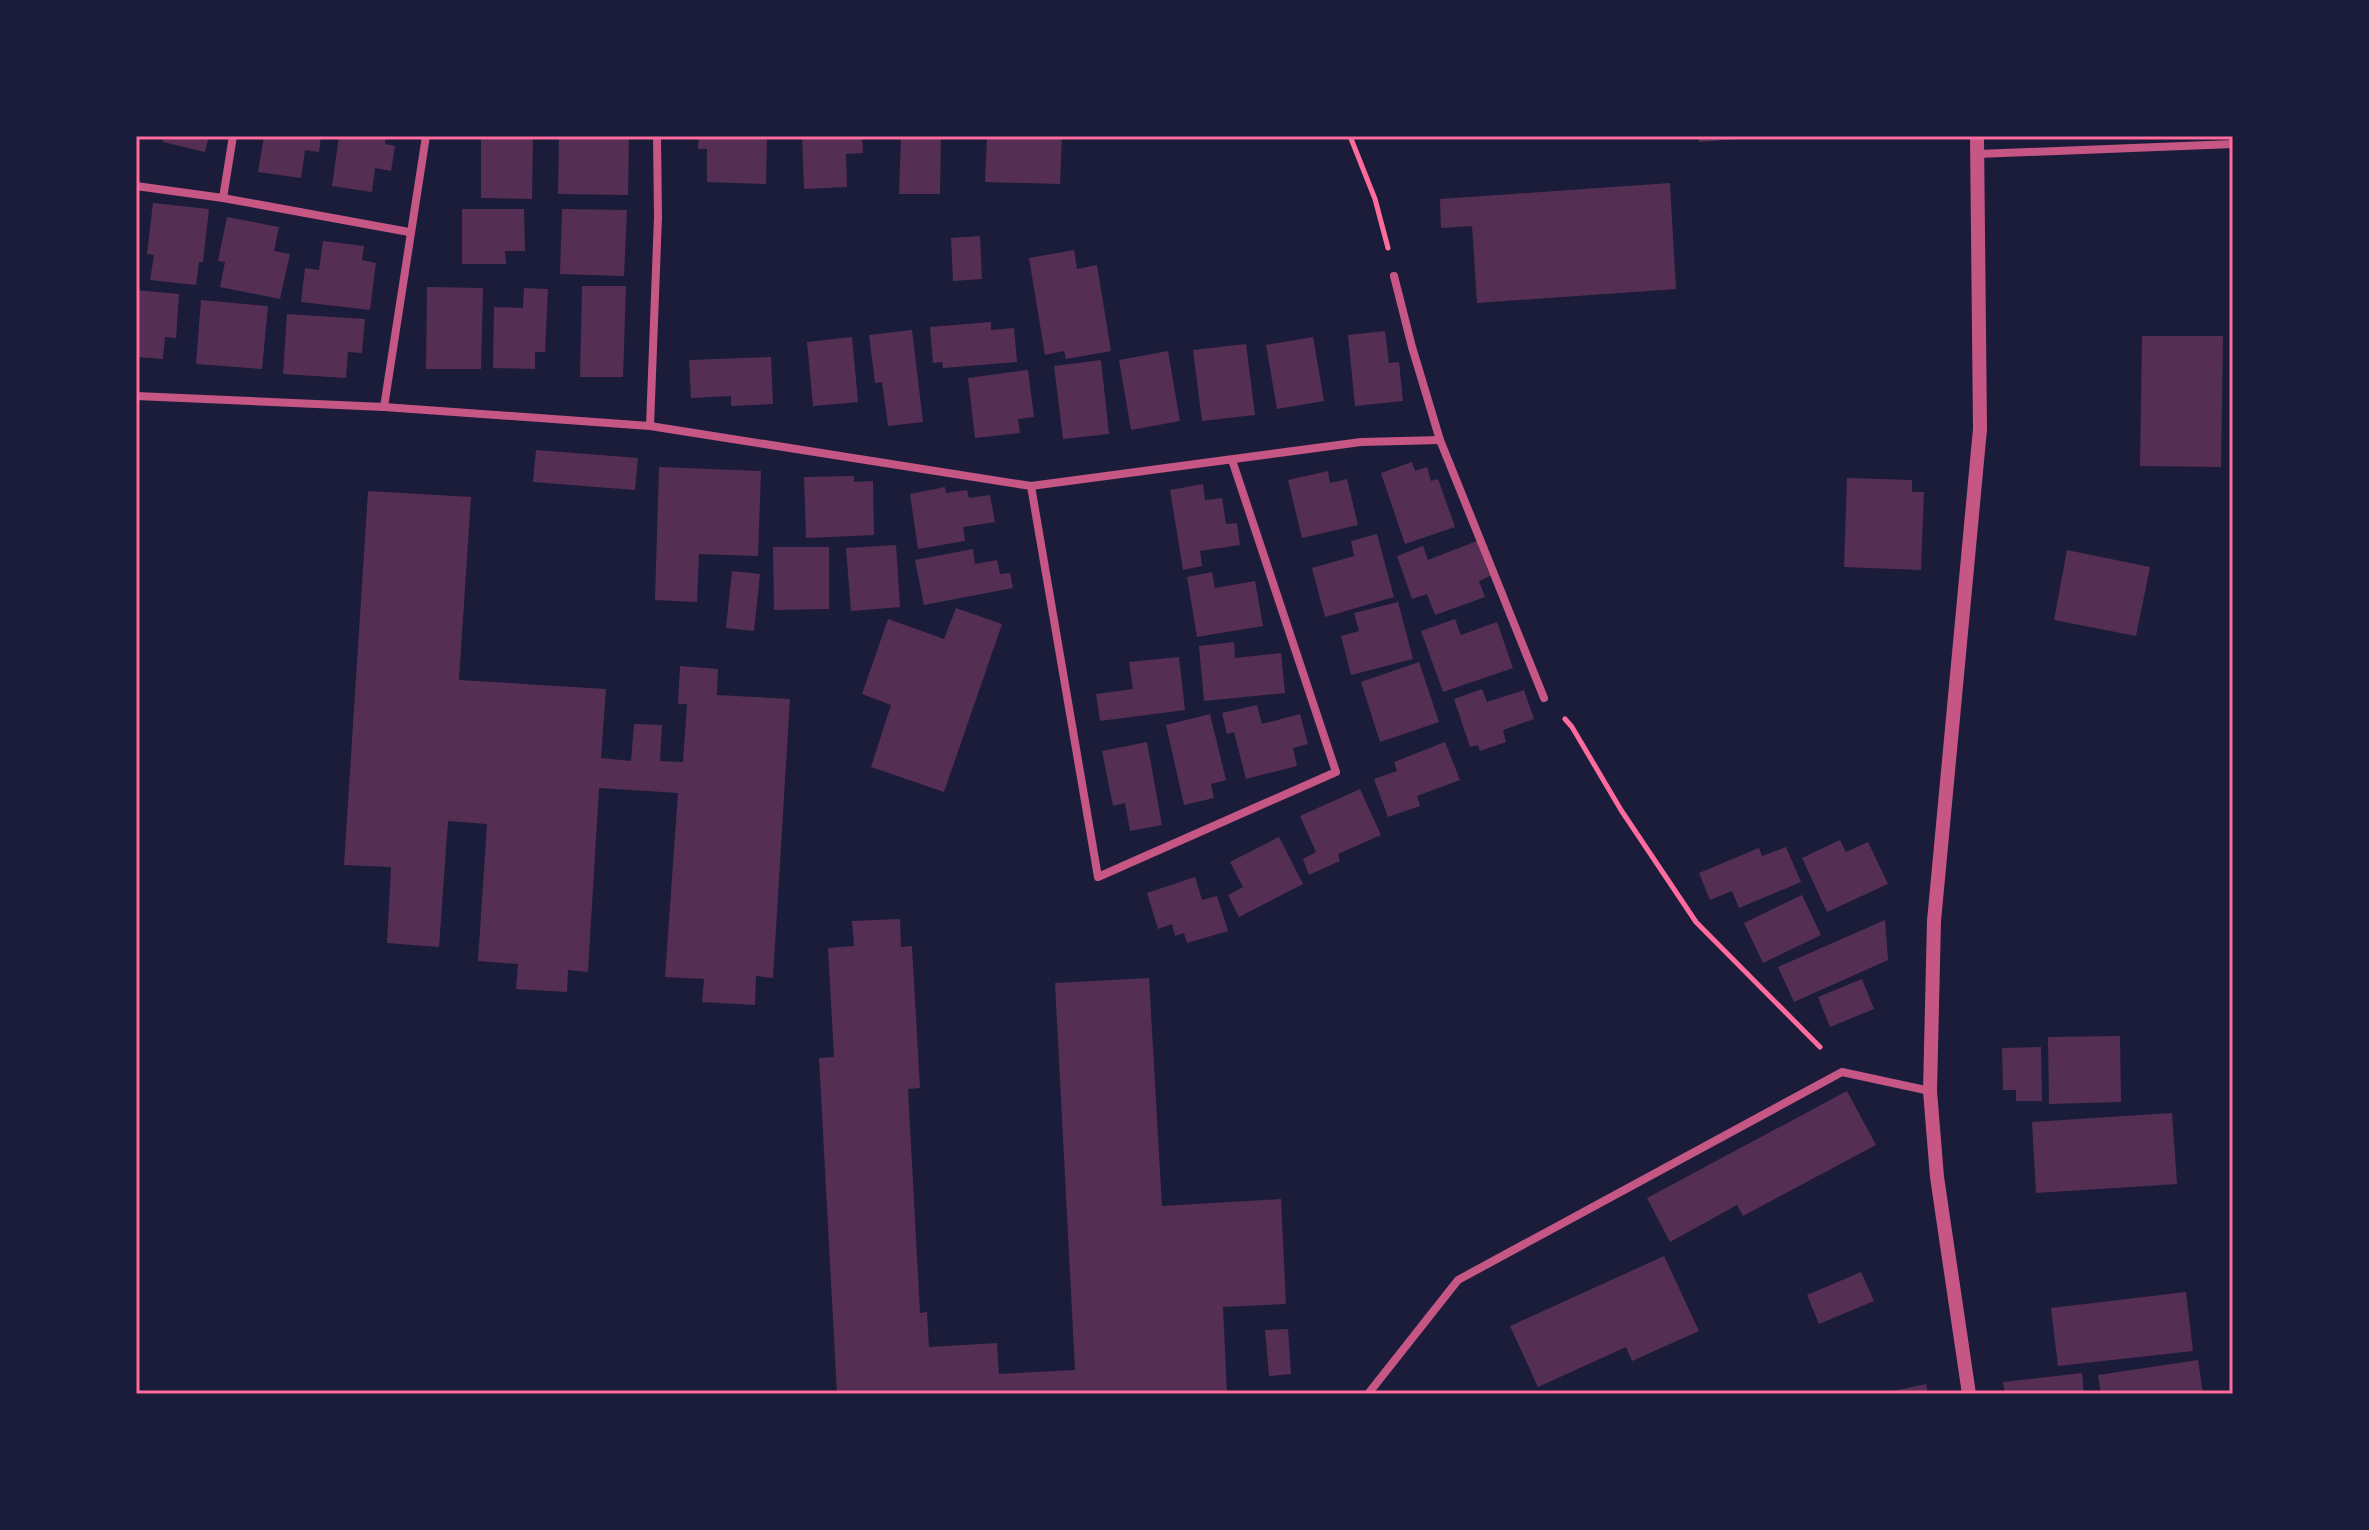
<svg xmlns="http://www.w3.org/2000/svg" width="2369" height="1530" font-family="'Noto Sans',sans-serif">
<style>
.building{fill:#542f53}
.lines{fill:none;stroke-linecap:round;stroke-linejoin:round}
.path{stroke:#ff6b9d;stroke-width:5}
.minor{stroke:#c65784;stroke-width:8}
.tertiary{stroke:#c65784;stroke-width:14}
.neatline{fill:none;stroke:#ff6b9d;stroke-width:3}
</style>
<rect width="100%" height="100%" fill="#1b1b3a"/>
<g class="building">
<polygon points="164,136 209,136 205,152 163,142"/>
<polygon points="264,136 321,136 319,152 305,150 301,178 258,172"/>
<polygon points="339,136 386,136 385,144 395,146 391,171 375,168 372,192 332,186"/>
<polygon points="481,136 533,136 532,199 481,198"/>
<polygon points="559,136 629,136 628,195 558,194"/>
<polygon points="699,136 767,136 766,184 707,182 707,149 698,149"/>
<polygon points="802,136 862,136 863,153 846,154 847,187 804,189"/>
<polygon points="901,136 941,136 940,194 899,194"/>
<polygon points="987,136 1062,136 1060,184 985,182"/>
<polygon points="1699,136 1750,136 1750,138 1699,142"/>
<polygon points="1670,183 1676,289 1477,303 1472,226 1441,228 1440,199"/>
<polygon points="153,203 209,209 203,262 199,262 196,285 150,280 154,255 147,254"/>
<polygon points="462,209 524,209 525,251 505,251 506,264 462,264"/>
<polygon points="562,209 627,210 624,276 560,274"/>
<polygon points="227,217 279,227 274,251 290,254 280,299 220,287 225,262 218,261"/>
<polygon points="980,236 982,279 953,281 951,238"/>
<polygon points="323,241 364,246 362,260 376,263 370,310 301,302 305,268 319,270"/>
<polygon points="1074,250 1077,269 1097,265 1111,351 1066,359 1064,351 1045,355 1029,258"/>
<polygon points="582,286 626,286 623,377 580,377"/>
<polygon points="427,287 483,288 481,369 426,369"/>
<polygon points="524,288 548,289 545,352 535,352 535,369 493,368 494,307 523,308"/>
<polygon points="136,290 179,294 176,338 165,337 163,359 136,357"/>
<polygon points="201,300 268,306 262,369 196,364"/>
<polygon points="287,314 365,319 362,353 348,352 346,378 283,374"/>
<polygon points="991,322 991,330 1014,328 1017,362 943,368 942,362 933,363 930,327"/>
<polygon points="912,330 923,422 888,426 882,382 875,383 869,335"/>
<polygon points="1385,331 1389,363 1399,362 1403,401 1355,406 1348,335"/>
<polygon points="2142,336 2223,336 2221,467 2140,466"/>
<polygon points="852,337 858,402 813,406 807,342"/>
<polygon points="1313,337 1324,401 1277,409 1266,345"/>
<polygon points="1246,344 1255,415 1202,421 1193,350"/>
<polygon points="1168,351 1180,421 1131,430 1119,360"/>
<polygon points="771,357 773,404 731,406 731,396 691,398 689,360"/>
<polygon points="1101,360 1109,434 1063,439 1054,366"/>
<polygon points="1028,370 1034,417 1018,419 1020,433 975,438 968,378"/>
<polygon points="536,450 638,458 635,490 533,482"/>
<polygon points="1412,462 1415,471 1427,467 1431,481 1438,479 1455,527 1405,544 1381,473"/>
<polygon points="659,467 761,471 758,556 699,554 697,602 655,600"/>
<polygon points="1328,471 1330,483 1347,479 1358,525 1302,538 1288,480"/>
<polygon points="854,476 854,482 873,481 874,535 806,538 804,477"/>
<polygon points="1847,478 1912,480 1912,492 1924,492 1921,570 1844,567"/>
<polygon points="1203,484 1205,500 1222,498 1226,524 1237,523 1240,545 1200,551 1202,566 1183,570 1170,490"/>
<polygon points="945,487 946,493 967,490 969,498 990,495 995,522 963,527 965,541 918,549 910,494"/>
<polygon points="368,491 471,497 459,680 606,689 601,758 631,761 634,724 662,725 660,761 683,762 687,704 678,704 680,666 718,669 717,695 790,699 773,978 756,976 755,1005 702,1002 704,979 665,977 678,793 599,788 588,972 568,970 567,992 516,989 518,964 478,961 487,824 448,821 439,947 387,943 391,867 344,865"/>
<polygon points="1377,534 1394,597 1325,617 1312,568 1354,556 1351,541"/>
<polygon points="1477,541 1490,576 1479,581 1485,597 1435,615 1427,594 1412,599 1397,556 1423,546 1428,560"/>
<polygon points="896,545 900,607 851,611 846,548"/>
<polygon points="773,547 829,547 829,609 774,610"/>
<polygon points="973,549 975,564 997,560 1000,574 1010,573 1013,588 924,605 915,560"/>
<polygon points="2067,550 2150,567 2136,636 2054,620"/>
<polygon points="732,571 760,574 754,631 726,628"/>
<polygon points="1212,572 1215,588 1255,581 1263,626 1197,637 1187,577"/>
<polygon points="1398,602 1413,659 1351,675 1341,636 1359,631 1354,613"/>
<polygon points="956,608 1002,624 944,792 871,767 891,705 862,694 888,619 944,639"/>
<polygon points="1455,619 1461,635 1497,622 1513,668 1443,692 1421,631"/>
<polygon points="1234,642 1235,658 1281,653 1285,693 1204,701 1199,646"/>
<polygon points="1179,657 1185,710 1100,721 1096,694 1133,689 1129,662"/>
<polygon points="1419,662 1439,722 1380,742 1361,682"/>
<polygon points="1482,689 1487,702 1524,690 1534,719 1503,730 1506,742 1480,751 1478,745 1470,747 1454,699"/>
<polygon points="1257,705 1262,724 1300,714 1308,744 1293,748 1297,766 1246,779 1234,732 1227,734 1222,713"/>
<polygon points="1210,714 1226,780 1211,784 1214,798 1184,805 1166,725"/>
<polygon points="1147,742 1162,825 1130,831 1125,803 1113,806 1102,751"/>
<polygon points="1445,742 1460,780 1417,796 1420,806 1388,817 1374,779 1397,771 1394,762"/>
<polygon points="1360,789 1381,835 1338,854 1340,861 1309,875 1303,859 1316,852 1300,816"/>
<polygon points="1279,837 1303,884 1239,917 1228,895 1243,887 1230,862"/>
<polygon points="1840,840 1846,852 1868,842 1888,884 1827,912 1802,858"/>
<polygon points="1786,847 1801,882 1739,908 1732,891 1710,900 1699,873 1759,848 1762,856"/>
<polygon points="1195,877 1202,900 1217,896 1228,931 1187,943 1184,933 1175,936 1172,924 1158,929 1147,893"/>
<polygon points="1802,895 1821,935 1763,963 1744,923"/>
<polygon points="900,919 901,947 912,946 920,1088 908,1089 920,1313 927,1312 929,1347 997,1343 999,1374 1075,1370 1055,983 1149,978 1162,1206 1281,1199 1286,1304 1223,1307 1227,1394 837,1394 819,1058 834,1057 828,948 854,946 852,921"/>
<polygon points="1885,920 1888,960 1794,1002 1778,967"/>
<polygon points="1862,979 1874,1009 1830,1027 1818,997"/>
<polygon points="2120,1036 2121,1102 2049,1104 2048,1037"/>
<polygon points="2041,1047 2042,1101 2016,1101 2016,1090 2003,1090 2002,1048"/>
<polygon points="1847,1091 1876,1145 1743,1216 1737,1205 1670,1242 1647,1198"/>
<polygon points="2172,1113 2177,1184 2036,1193 2032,1122"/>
<polygon points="1664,1256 1699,1331 1632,1361 1626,1347 1538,1387 1510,1326"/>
<polygon points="1861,1272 1874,1301 1819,1324 1807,1295"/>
<polygon points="2186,1292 2193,1351 2058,1366 2051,1308"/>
<polygon points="1288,1329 1291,1374 1269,1376 1265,1330"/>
<polygon points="2198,1360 2203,1394 2101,1394 2098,1375"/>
<polygon points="2082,1373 2084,1394 2005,1394 2003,1382"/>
<polygon points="1926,1384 1928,1394 1884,1394 1884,1393"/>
</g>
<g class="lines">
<g class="path">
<polyline points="1350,136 1375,199 1388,248"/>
<polyline points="1565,719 1572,727 1621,810 1696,922 1820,1047"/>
</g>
<g class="minor">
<polyline points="1978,154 2233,144"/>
<polyline points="136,186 223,198 409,232"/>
<polyline points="223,198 233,136"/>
<polyline points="1394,276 1412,347 1440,440 1544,698"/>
<polyline points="136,396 384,407 650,426 1031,486 1361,442 1440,440"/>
<polyline points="384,407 426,136"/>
<polyline points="650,426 658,217 657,136"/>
<polyline points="1031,486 1098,877 1336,772 1232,460"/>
<polyline points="1368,1394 1458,1280 1842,1072 1930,1091"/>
</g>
<polyline class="tertiary" points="1969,1394 1937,1177 1930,1091 1934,921 1980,429 1977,136"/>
</g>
<rect width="2369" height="1530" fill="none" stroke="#1b1b3a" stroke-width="276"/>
<rect x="138" y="138" width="2093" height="1254" class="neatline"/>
</svg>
